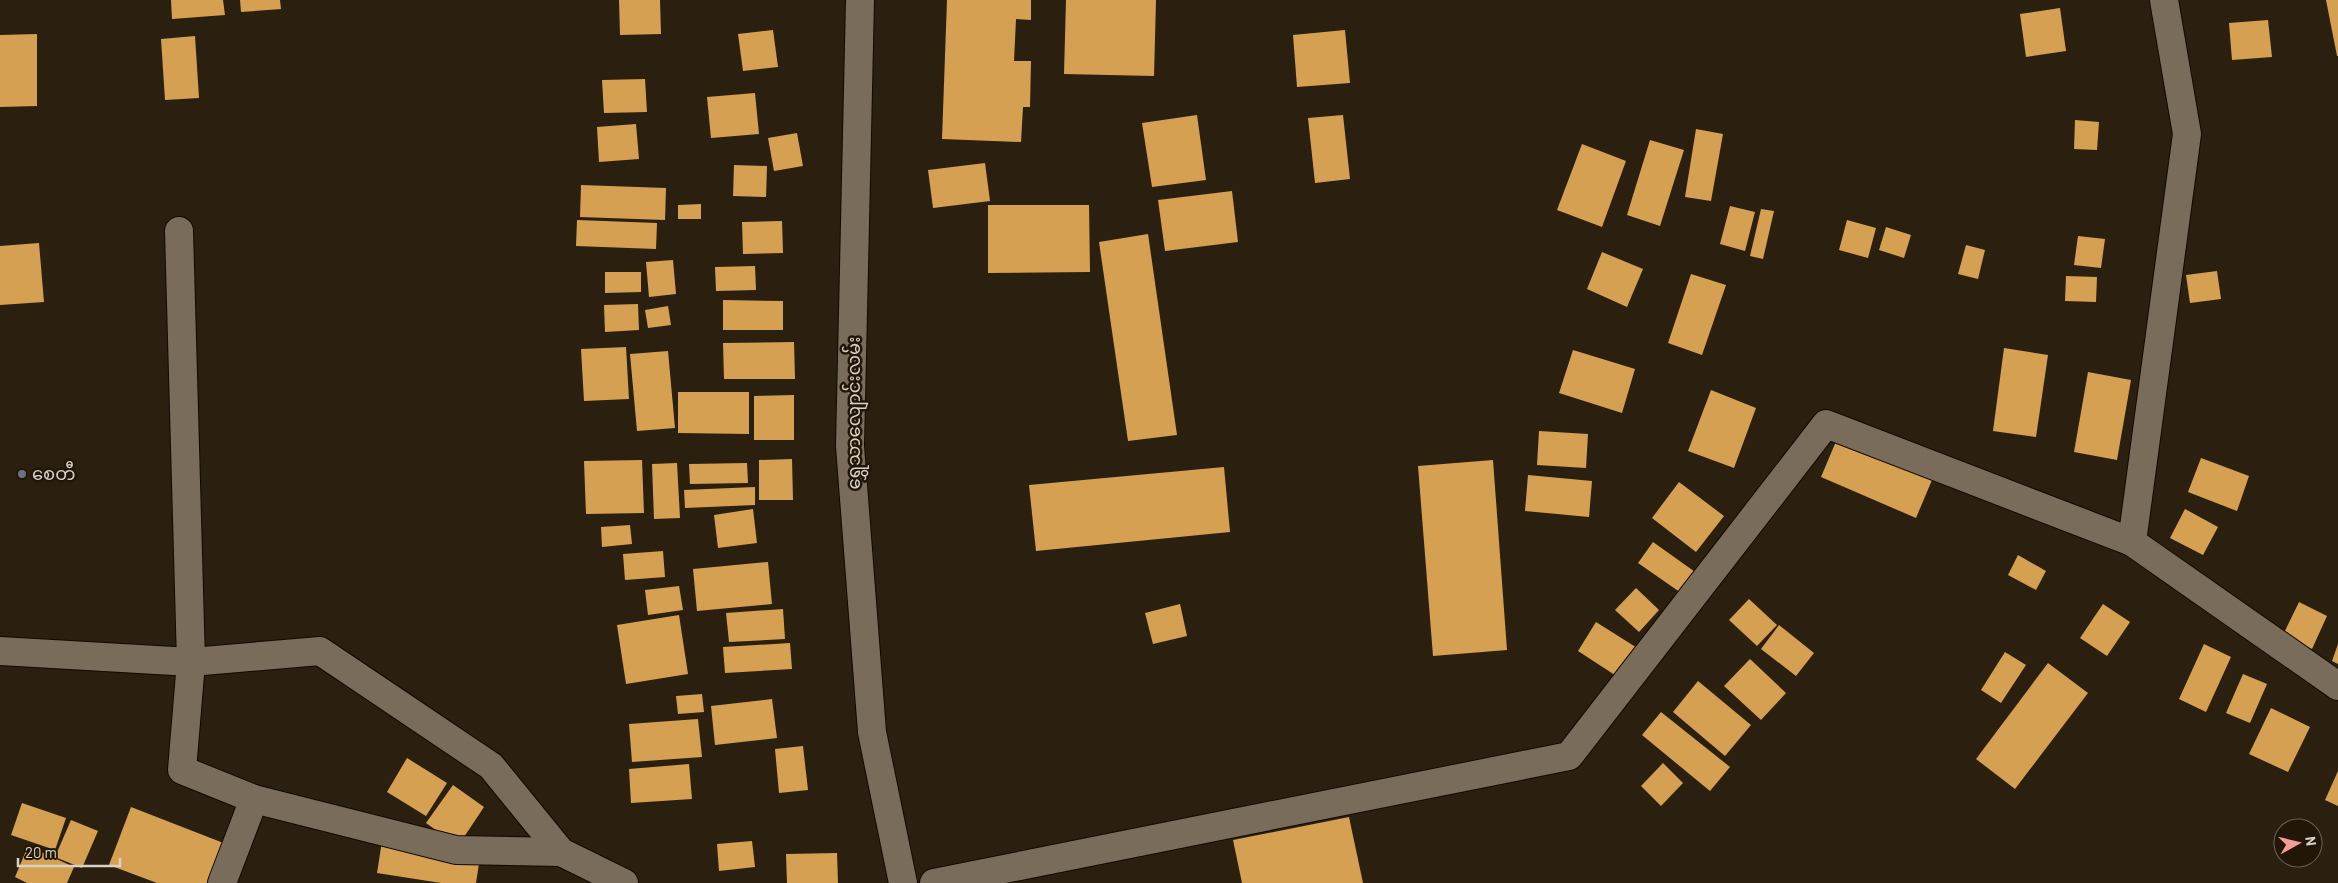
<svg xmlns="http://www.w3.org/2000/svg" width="2338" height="883" font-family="Barlow,'Noto Sans Myanmar',sans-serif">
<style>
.building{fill:#d5a052}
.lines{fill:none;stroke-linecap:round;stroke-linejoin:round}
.minor-casing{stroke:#130900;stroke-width:30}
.minor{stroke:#7a6c5b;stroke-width:28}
.worship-dot{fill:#6b7280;stroke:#211607;stroke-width:2}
.labels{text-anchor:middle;stroke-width:5;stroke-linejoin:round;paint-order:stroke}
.street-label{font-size:18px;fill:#d9d2c8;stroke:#211607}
.poi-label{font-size:18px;fill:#d9d2c8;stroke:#211607;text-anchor:start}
</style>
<rect width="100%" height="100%" fill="#2b2010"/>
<g class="building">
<polygon points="171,0 223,0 225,15 172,19"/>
<polygon points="240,0 280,0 281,9 241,12"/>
<polygon points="619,0 660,0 661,34 620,35"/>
<polygon points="947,0 1031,0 1031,20 1016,19 1014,61 1031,61 1030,107 1023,107 1021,142 942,139"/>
<polygon points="1066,0 1156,0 1154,76 1064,74"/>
<polygon points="2326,0 2338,0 2338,56 2337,56"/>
<polygon points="2060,8 2066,51 2026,57 2020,14"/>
<polygon points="2268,20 2272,57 2232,60 2229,23"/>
<polygon points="773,30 778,67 743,71 738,34"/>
<polygon points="1345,30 1350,83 1297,87 1293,35"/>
<polygon points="37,34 37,106 0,107 0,35"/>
<polygon points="195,36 199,98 165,100 161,39"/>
<polygon points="645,79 647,112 604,113 602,80"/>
<polygon points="755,93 759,134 711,138 707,97"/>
<polygon points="1197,115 1206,180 1152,187 1142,123"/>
<polygon points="1343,115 1350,179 1315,183 1308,118"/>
<polygon points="2075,120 2099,122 2097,150 2074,149"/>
<polygon points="636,124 639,159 599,162 597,127"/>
<polygon points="1696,129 1723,134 1711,201 1685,197"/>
<polygon points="797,133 803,166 774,171 768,138"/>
<polygon points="1650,140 1684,150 1660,226 1627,215"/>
<polygon points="1582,144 1626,161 1602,227 1557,210"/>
<polygon points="985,163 990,201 933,208 928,170"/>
<polygon points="734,165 767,166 766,197 733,196"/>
<polygon points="581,185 666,188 665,220 580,217"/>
<polygon points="1232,191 1238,242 1165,251 1158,200"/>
<polygon points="701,204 701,219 678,219 678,205"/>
<polygon points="988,205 1089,205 1090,272 988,273"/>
<polygon points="1730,206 1755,212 1745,251 1720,244"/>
<polygon points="1761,209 1774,211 1763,259 1750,256"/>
<polygon points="577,220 657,223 656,249 576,246"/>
<polygon points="1847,220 1876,228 1868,258 1839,250"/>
<polygon points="782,221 783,253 743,254 742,222"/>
<polygon points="1886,227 1911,235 1904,258 1879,250"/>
<polygon points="1148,234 1177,435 1128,441 1099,242"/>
<polygon points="2078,236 2105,239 2101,268 2074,265"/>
<polygon points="39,243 44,302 0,305 0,246"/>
<polygon points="1966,245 1985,250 1978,279 1958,274"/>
<polygon points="1602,252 1643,269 1627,307 1587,289"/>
<polygon points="673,260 676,294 649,297 646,262"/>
<polygon points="755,266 756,290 716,291 715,267"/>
<polygon points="2217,271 2221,299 2190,303 2186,275"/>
<polygon points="605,272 641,272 641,292 605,293"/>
<polygon points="1691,274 1726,285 1702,355 1668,343"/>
<polygon points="2066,276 2097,277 2096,302 2065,301"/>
<polygon points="723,300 783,301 783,330 723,330"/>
<polygon points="638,304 639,330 605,332 604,305"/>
<polygon points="668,306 671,325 648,328 645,310"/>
<polygon points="794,342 795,379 724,379 723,343"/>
<polygon points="626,347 629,399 584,401 581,349"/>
<polygon points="2004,348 2048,355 2036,437 1993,431"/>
<polygon points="1573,350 1635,369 1622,413 1559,393"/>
<polygon points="668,351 675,428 637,431 630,354"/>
<polygon points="2088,372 2131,380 2117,460 2074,452"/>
<polygon points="1711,390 1756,408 1734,468 1688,451"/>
<polygon points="678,392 749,392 749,434 678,433"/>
<polygon points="794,395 794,440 754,440 754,396"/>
<polygon points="1539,431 1588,434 1586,468 1537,465"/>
<polygon points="1837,439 1932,480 1916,518 1821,477"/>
<polygon points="2201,458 2249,476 2237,511 2188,492"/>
<polygon points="792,459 793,500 759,500 759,460"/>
<polygon points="642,460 644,513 586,514 584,461"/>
<polygon points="1493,460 1507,650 1433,656 1418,466"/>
<polygon points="677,463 680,518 654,519 652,464"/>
<polygon points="747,463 748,483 690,484 689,464"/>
<polygon points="1224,467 1230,532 1036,551 1029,485"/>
<polygon points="1528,475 1592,481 1589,517 1525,511"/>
<polygon points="1679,482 1724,516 1696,552 1652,518"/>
<polygon points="755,487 755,505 685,508 684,490"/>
<polygon points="753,509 757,543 718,548 714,515"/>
<polygon points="2185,509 2218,527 2203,555 2170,538"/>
<polygon points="630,525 632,544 602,547 601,527"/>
<polygon points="1653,542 1698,574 1684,595 1638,563"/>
<polygon points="663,551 665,577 625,580 623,554"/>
<polygon points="2018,555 2046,571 2036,590 2008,575"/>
<polygon points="768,562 772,604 697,611 693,569"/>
<polygon points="679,586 683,610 648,615 645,590"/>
<polygon points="1636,588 1659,610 1639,632 1615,610"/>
<polygon points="1749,599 1777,625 1757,646 1729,620"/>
<polygon points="2299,602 2327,616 2312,649 2283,635"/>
<polygon points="1180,604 1187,636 1153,644 1145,613"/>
<polygon points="2103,604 2130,622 2107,656 2080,638"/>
<polygon points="783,609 785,639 729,642 726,613"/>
<polygon points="679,615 688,674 626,684 617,625"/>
<polygon points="1596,622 1642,651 1624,681 1578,651"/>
<polygon points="1779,625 1814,653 1796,676 1761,649"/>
<polygon points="790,643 792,669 725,673 723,647"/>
<polygon points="2204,644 2231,657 2206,712 2179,699"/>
<polygon points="2338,644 2338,664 2332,661"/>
<polygon points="2005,652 2026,665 2001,703 1981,690"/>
<polygon points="1750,659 1786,693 1761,720 1724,686"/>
<polygon points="2048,663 2088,693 2015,789 1976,759"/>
<polygon points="2243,674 2267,684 2250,723 2226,713"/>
<polygon points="1698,681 1751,725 1725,756 1673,712"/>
<polygon points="702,694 704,712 678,714 676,696"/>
<polygon points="772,699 777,738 715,745 711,706"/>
<polygon points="2271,708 2310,727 2288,772 2249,754"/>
<polygon points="1661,712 1730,767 1710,791 1642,735"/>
<polygon points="698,719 702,757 632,762 629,724"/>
<polygon points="803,746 808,790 779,793 775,749"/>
<polygon points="407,758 447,783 426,816 387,792"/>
<polygon points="1663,763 1683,783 1661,806 1641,786"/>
<polygon points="689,764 692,799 631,803 629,769"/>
<polygon points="2338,771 2338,806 2325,800"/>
<polygon points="453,785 484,807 458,846 426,823"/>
<polygon points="22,803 66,818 55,850 11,835"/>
<polygon points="131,807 226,844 212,883 157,883 109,865"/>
<polygon points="1349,817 1363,883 1242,883 1233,840"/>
<polygon points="71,820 98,831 82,868 55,857"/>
<polygon points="382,841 480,857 476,883 441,883 377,873"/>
<polygon points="752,841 755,867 719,871 717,844"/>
<polygon points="28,846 74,867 67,883 27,883 15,877"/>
<polygon points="837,853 838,883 787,883 786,854"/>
</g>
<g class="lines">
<g class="minor-casing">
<g id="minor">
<polyline points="860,0 850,446 872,732 903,883"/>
<polyline points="179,231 191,662 182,770 254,799 456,850 561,852"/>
<polyline points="2132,542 2187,134 2164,0"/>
<polyline points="0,651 191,662 320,651 491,766 561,852 624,883"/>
<polyline points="222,883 254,799"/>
<polyline points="934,883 1569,756 1826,424 2132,542 2338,686"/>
</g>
</g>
<use href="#minor" class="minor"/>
</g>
<circle class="worship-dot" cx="22" cy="474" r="5"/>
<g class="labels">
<g class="street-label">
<text transform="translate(854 413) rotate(-90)" y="6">ရွှေသာလျောင်းလမ်း</text>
</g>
<g class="poi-label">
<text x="32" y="480">စေတီ</text>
</g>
</g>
<g transform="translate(2298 843) rotate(82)"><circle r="24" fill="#211607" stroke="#6b6154"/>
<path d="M0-4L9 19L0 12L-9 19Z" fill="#f59b97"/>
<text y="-8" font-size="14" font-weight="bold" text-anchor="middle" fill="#d9d2c8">N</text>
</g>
<path d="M18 858v8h102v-8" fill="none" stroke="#d9d2c8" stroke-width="2.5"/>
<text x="25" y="858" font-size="15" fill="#d9d2c8" stroke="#211607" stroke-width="4" paint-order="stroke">20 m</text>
</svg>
